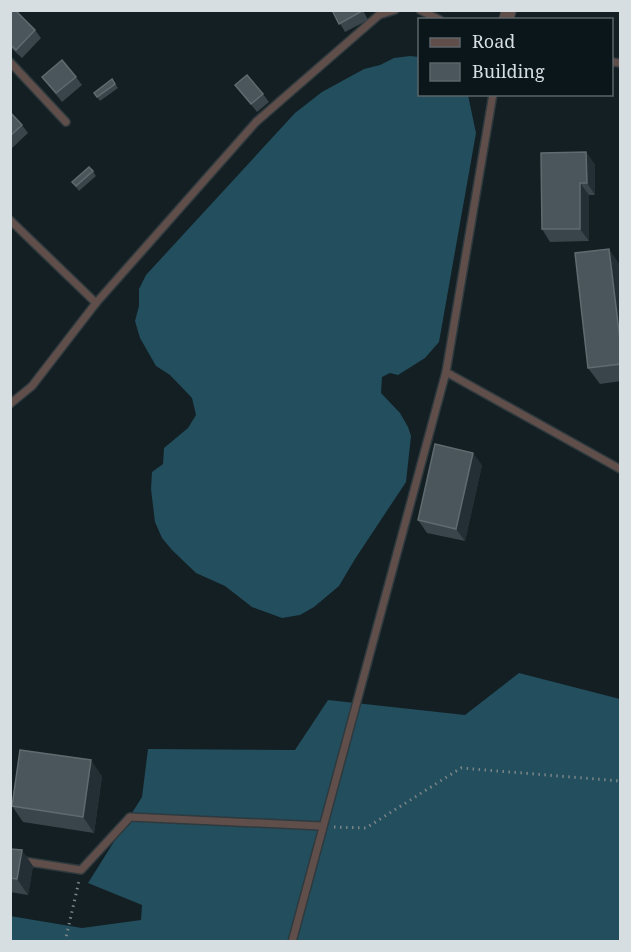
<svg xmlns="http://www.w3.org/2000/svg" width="631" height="952" font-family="'Noto Serif',serif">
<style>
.forest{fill:#224e5d}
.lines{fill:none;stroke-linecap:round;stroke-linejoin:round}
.service-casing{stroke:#2e3a3e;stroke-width:10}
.minor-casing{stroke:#2e3a3e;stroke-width:16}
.path{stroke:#7a8487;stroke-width:3;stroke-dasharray:1.5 4.5;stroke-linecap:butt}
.service{stroke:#604e4b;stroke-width:7}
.minor{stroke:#604e4b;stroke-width:14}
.wall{fill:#39454a}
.shaded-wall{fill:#232f34}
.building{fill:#4a565b;stroke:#606b70;stroke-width:1.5}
</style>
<rect width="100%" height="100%" fill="#131f23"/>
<g class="forest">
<polygon points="410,56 419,57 420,94 468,95 476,133 439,342 425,358 398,375 390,373 382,377 381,393 400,413 408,427 411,436 406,482 355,559 339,586 314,607 300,615 282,618 252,607 225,586 196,573 172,550 162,538 155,522 151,489 152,472 163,464 164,448 188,428 196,415 192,398 170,375 156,366 140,338 135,321 139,306 139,289 146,275 295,113 322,92 364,69 380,65 394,58"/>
<polygon points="519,673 620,699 620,941 11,942 10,916 82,928 141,920 142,905 88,883 142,797 148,749 295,750 328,700 465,715"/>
</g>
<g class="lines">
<g class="service-casing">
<g id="service">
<polyline points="420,10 440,20"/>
<polyline points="10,62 66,122"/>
<polyline points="612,62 620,63"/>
<polyline points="493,94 446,372 620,469"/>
<polyline points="10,220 96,303"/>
<polyline points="10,404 32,386 96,303 256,122 379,15 395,10"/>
<polyline points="10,859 81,870 130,817 321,826"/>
<polyline points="292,942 446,372"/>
</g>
</g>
<g class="minor-casing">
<polyline id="minor" points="506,20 509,10"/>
</g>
<g class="path">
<polyline points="334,827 366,828 461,768 620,781"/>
<polyline points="65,942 79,881"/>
</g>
<use href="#service" class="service"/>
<use href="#minor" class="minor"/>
</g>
<g class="wall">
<polygon points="332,10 363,10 368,20 345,32"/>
<polygon points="10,11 35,30 41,38 22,58 10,47"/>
<polygon points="42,77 76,77 82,85 62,102"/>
<polygon points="112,79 118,88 100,101 94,93"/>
<polygon points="235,85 263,94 269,102 257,112"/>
<polygon points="10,112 22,125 28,133 10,150"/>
<polygon points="586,152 595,165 595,195 589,195 589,241 550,242 542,229"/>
<polygon points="93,171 96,176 79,191 72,182"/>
<polygon points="620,265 621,381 600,384 588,368"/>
<polygon points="482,465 465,541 427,533 418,520"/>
<polygon points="102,776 94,833 23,822 12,806"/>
<polygon points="10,849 33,866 28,895 10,892"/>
</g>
<g class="shaded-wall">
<polygon points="586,152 595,165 595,195 587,183"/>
<polygon points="580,183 589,195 589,241 580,229"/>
<polygon points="609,249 620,265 621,270 621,348"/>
<polygon points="473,453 482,465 465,541 456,529"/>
<polygon points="91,760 102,776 94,833 83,817"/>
<polygon points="22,850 33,866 28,895 17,879"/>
</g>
<g class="building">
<polygon points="11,10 15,10 35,30 16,50 10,44 10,11"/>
<polygon points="332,10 362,10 362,11 339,24"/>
<polygon points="62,60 76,77 56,93 42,77"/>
<polygon points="247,75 263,94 251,104 235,85"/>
<polygon points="112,79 115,84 97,97 94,93"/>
<polygon points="10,112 22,125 10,136"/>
<polygon points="586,152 587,183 580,183 580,229 542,229 541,153"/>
<polygon points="89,167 93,171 76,186 72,182"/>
<polygon points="609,249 621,348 621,364 588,368 575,253"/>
<polygon points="435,444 473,453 456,529 418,520"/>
<polygon points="20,750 91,760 83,817 12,806"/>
<polygon points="10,849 22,850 17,879 10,878"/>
</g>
<rect width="631" height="952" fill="none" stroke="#d6dee1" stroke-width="24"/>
<rect x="418" y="18" width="195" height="78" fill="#0a161a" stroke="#5c666a" stroke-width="1.5"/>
<rect x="430" y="38" width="30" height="9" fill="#604e4b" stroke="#5c666a" stroke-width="1.5"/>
<text x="472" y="48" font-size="18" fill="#d6dee1">Road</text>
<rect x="430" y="63" width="30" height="18" fill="#4a565b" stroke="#5c666a" stroke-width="1.5"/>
<text x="472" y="78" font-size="18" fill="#d6dee1">Building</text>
</svg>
